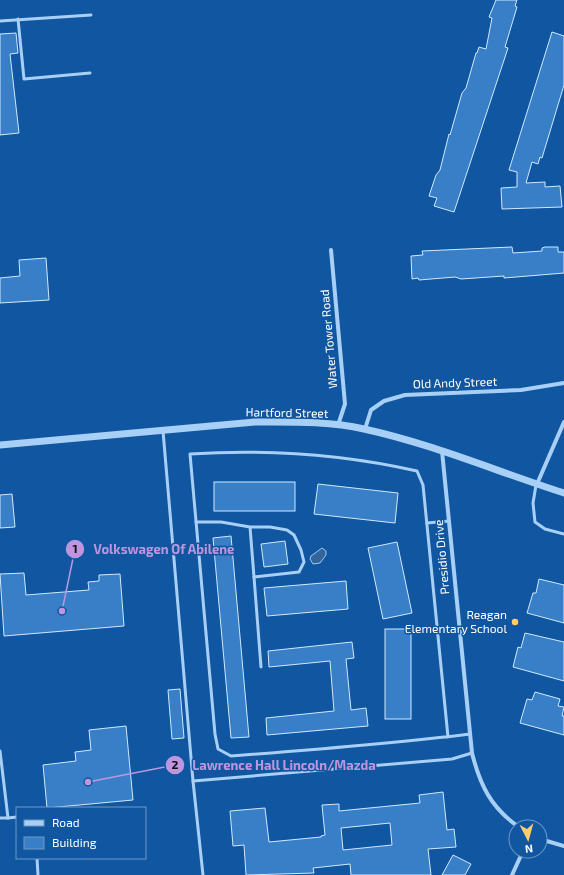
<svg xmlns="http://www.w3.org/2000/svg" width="564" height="875" font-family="'Exo 2',sans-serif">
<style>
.water{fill:#33659b;stroke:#99cbf9}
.building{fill:#397fc7;stroke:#d1e8fe;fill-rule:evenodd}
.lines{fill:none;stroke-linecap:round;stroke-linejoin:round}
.service{stroke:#a8cff5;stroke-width:3}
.minor{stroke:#a8cff5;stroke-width:4}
.tertiary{stroke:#a8cff5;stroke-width:7}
.poi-dot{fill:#ffcd6c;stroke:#1056a0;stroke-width:1.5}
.labels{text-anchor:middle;stroke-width:3;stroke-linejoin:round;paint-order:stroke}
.street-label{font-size:12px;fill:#fff;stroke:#1056a0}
.poi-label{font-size:12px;fill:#fff;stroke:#1056a0;text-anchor:end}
.leader{fill:none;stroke:#bd96df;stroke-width:1.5}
.callout-dot{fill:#bd96df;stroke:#1056a0;stroke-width:1.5}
.mark-label{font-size:12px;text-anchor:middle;font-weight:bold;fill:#111}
.callout-label{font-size:13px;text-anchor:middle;font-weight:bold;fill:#bd96df;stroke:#1056a0;stroke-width:3;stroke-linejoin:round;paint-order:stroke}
</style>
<rect width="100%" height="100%" fill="#1056a0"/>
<polygon class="water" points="322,548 326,551 326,555 320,563 313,564 310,559 311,556"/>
<g class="building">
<polygon points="496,0 517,0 515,6 517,7 505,47 508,48 454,212 434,206 437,198 429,196 436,175 440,170 449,134 450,135 462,93 466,88 476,53 477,53 479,47 486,49 492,18 489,17"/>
<polygon points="552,32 564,36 564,85 542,158 540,157 538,164 532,162 526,183 545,182 545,187 560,186 562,207 502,209 501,188 517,187 517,172 509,170"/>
<polygon points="16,33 18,53 10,54 19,133 0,135 0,34"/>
<polygon points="512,247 513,253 542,251 542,248 545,247 558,247 558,252 564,252 564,273 504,278 504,276 461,279 455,277 419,280 418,278 412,279 411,256 423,255 422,251"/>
<polygon points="46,258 49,300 0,303 0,278 20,276 19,260"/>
<rect x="214" y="482" width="81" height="29"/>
<polygon points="318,484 398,493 395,523 314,514"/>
<polygon points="12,494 15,527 0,528 0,495"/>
<polygon points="231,536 249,737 231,738 213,538"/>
<polygon points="285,541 288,564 264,567 261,544"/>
<polygon points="397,542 412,613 383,619 368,548"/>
<polygon points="24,573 26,595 89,590 88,582 99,581 99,575 120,574 124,626 4,636 0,574"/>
<polygon points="539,579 564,585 564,623 527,613 533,593 536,593"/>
<polygon points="346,581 348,609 267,616 264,588"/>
<rect x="385" y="629" width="26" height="90"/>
<polygon points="525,633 564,642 564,681 513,667 518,647 521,648"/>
<polygon points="352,642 354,658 346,659 351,710 366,708 368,726 267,735 266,718 334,711 330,661 269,667 268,651"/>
<polygon points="180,689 184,738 172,739 168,690"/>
<polygon points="535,692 560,699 558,706 564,707 562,716 564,716 564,735 520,723 527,699 532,700"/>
<polygon points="126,726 133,800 47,808 43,765 76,761 75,752 91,750 89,730"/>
<path d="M443 792 447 830 454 829 456 847 428 849 431 875H351L350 864 313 868 314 873 246 875 244 845 233 846 230 811 265 808 269 842 321 837V836L325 835 322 805 339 804V811L420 803 419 795ZM390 823 392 845 343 850 341 828Z"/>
<polygon points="453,855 471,864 465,875 442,875"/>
</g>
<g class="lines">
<g class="service">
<polyline points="18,19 24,79 90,73"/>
<polyline points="0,21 91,15"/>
<polyline points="163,431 193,781"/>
<polyline points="536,485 533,503 535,522 545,529 564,534"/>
<polyline points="196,522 221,522 250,527 270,527 287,530 294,535 301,550 304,562 299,572 254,577 250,527"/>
<polyline points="427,523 449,521"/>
<polyline points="254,577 261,667"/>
<path d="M448 737 423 485 417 471C342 454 267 449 190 454L215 734 218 749 231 756C311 750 390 744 470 734"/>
<polyline points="0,751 8,818 0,818"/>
<polyline points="8,818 17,817"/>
<polyline points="37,858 38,875"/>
<polyline points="203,875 193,781 452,759 472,753"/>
</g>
<g class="minor">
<polyline points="331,250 345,404 338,425"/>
<polyline points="365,429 371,410 384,401 405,395 521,390 564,383"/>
<path d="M442 451 472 753C480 785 491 808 519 827"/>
<polyline points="537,484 564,422"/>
<polyline points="540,839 564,846"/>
<polyline points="512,875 523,851"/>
</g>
<path class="tertiary" d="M0 445 255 422C292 422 329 421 364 429 433 444 498 472 564 493"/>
</g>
<circle class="poi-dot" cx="515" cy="622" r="4"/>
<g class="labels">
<g class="street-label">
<text transform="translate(329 339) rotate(-95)" y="4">Water Tower Road</text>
<text transform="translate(455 383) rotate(-2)" y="4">Old Andy Street</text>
<text transform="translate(287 413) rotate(1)" y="4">Hartford Street</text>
<text transform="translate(442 557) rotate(-95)" y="4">Presidio Drive</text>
</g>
<g class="poi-label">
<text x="507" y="619">Reagan<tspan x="507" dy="14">Elementary School</tspan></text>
</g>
</g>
<path class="leader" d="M62 611L75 549M88 782L175 765"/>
<g class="callout-dot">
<circle cx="62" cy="611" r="4"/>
<circle cx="88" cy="782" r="4"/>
<circle cx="75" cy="549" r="10"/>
<circle cx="175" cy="765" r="10"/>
</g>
<g class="mark-label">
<text x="75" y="553">1</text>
<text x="175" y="769">2</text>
</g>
<g class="callout-label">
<text x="164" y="554">Volkswagen Of Abilene</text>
<text x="284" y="770">Lawrence Hall Lincoln/Mazda</text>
</g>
<rect x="16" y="807" width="130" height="52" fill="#1056a0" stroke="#709ac6"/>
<rect x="24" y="820" width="20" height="6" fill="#a8cff5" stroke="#709ac6"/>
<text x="52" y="827" font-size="12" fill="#ffffff">Road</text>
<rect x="24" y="837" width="20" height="12" fill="#397fc7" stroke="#709ac6"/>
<text x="52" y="847" font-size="12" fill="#ffffff">Building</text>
<g transform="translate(528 839) rotate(174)"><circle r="19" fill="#1056a0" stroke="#709ac6"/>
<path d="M0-3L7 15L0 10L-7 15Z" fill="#ffcd6c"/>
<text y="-6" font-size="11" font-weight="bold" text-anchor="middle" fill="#ffffff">N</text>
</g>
</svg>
